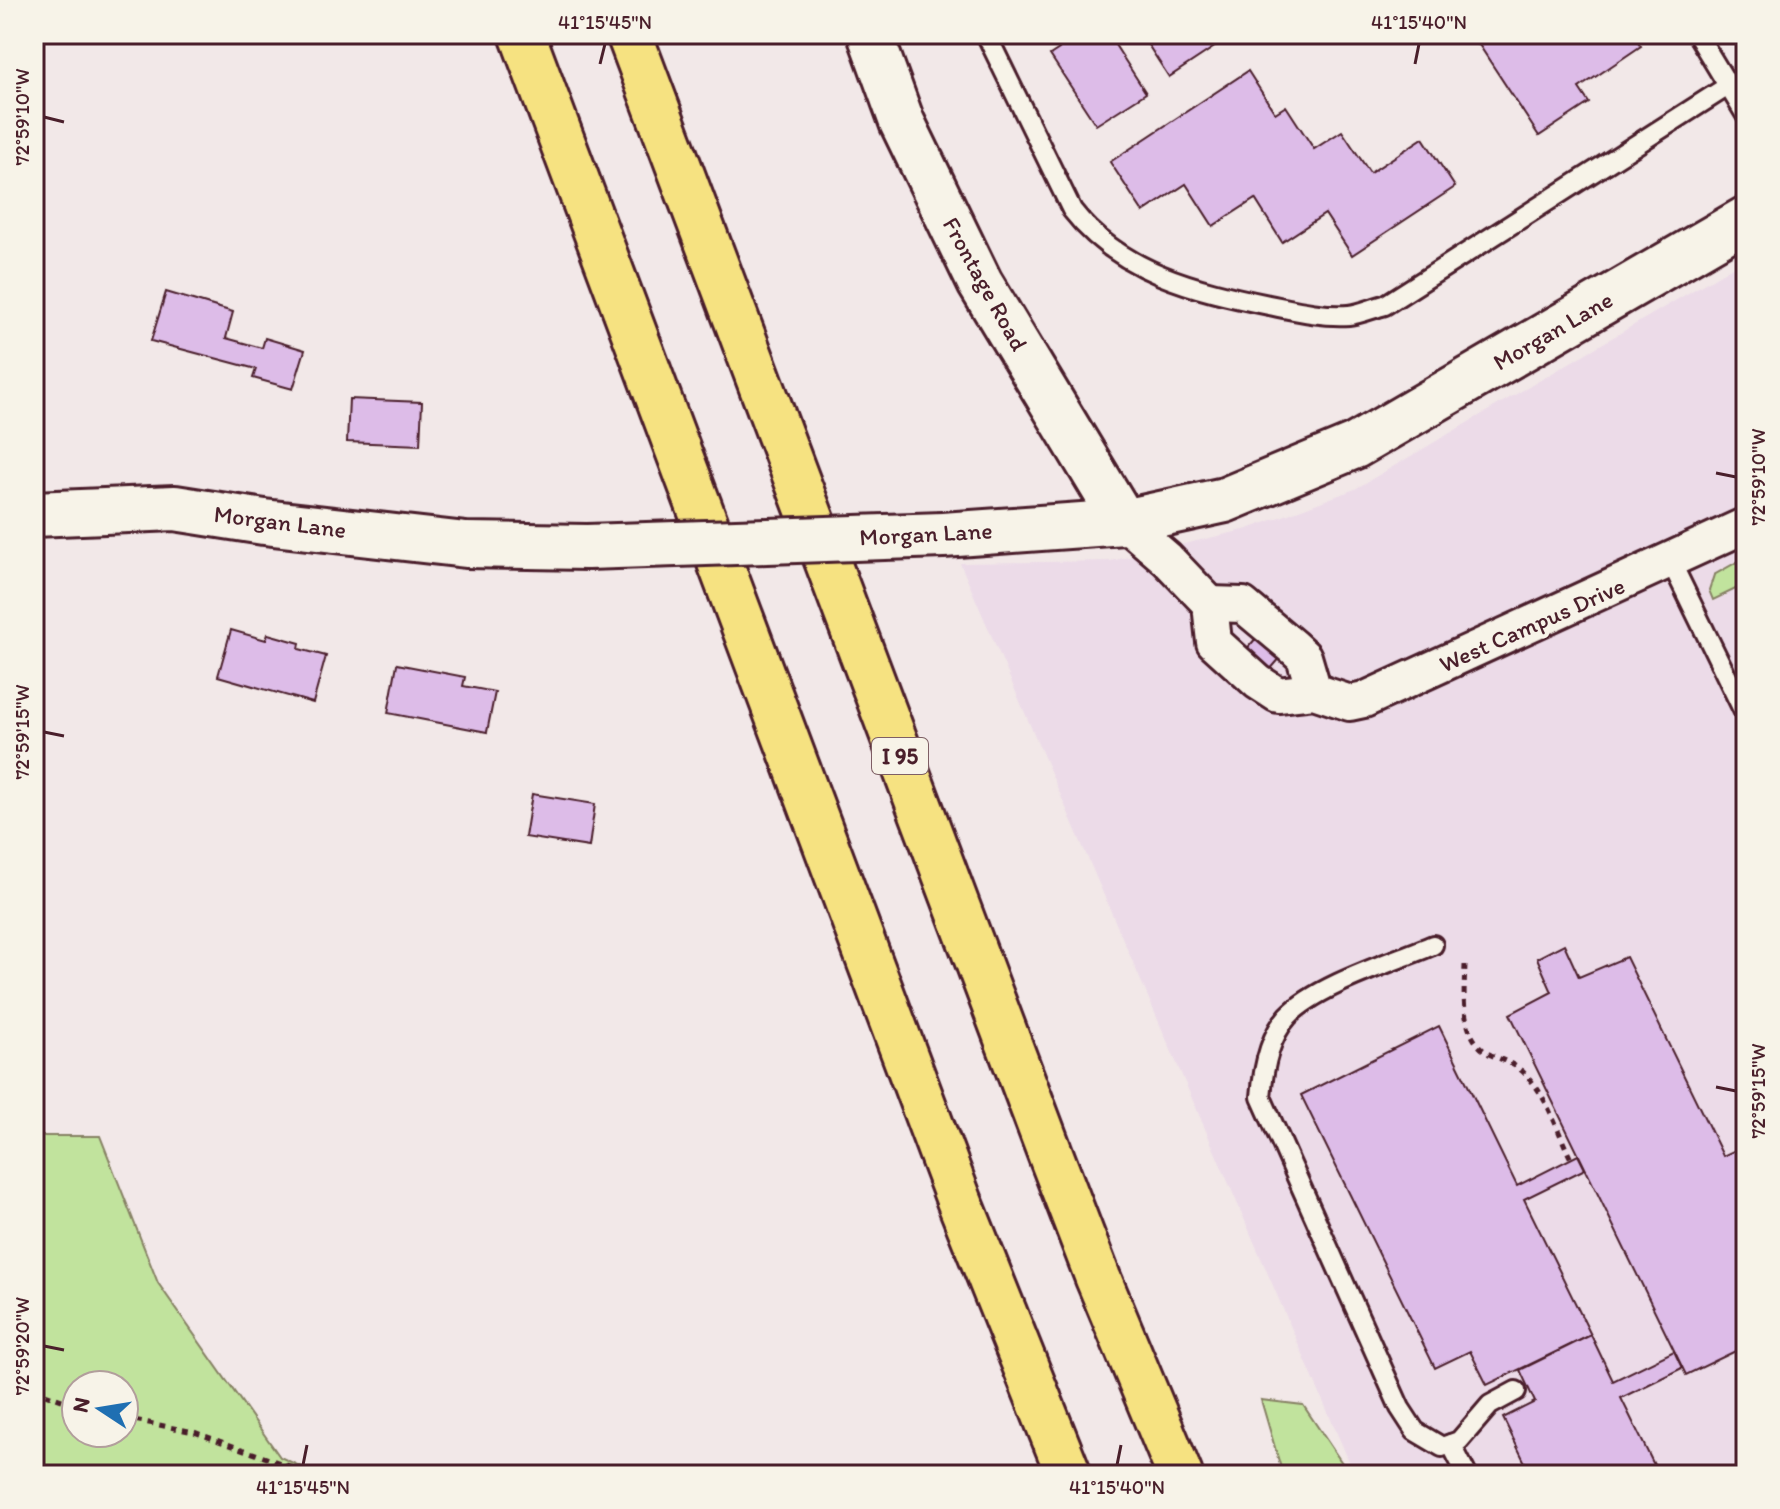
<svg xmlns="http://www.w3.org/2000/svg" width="1780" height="1509" font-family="Itim,sans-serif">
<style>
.built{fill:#ecdbe8}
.green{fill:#c1e39d;stroke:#868164;stroke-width:2;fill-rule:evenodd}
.building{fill:#ddbce8;stroke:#4a1f2b;stroke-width:2}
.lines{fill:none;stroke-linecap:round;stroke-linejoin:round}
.lane-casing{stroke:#4a1f2b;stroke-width:24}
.street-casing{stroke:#4a1f2b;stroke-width:40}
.secondary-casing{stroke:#4a1f2b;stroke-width:50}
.highway-casing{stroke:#4a1f2b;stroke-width:50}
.path{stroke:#4a1f2b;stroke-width:5;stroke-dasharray:6 6;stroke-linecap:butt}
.lane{stroke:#f7f3e8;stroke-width:18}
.street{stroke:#f7f3e8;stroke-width:34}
.secondary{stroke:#f7f3e8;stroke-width:44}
.highway{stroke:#f6e281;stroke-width:44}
.secondary-bridge-casing{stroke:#4a1f2b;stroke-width:50;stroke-linecap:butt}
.secondary-bridge{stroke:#f7f3e8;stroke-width:44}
.ticks{fill:none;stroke:#4a1f2b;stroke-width:3}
.labels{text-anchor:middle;stroke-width:8;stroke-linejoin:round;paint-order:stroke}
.shield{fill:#f7f3e8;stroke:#7e5f64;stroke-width:2}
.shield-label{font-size:22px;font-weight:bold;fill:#4a1f2b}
.street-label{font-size:24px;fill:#4a1f2b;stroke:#f7f3e8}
.neatline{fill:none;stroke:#4a1f2b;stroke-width:3}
.ticks-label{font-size:20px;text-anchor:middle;fill:#4a1f2b}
</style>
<rect width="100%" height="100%" fill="#f2e8e8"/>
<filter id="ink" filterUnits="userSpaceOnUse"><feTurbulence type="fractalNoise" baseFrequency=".0125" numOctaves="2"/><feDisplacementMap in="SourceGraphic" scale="16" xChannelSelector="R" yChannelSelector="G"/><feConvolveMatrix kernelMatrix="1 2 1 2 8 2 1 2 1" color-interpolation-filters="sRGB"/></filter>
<g filter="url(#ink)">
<polygon class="built" points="1746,259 1746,1475 1355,1475 960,563 1111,561 1248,529 1355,489"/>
<g class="green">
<polygon points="1746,557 1746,584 1713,600 1709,590 1714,575"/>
<path d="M34 1136H100L158 1283 280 1457 319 1475H34ZM76 1385H124V1433H76Z"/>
<polygon points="1261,1400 1303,1405 1350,1475 1283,1475"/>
</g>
<g class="building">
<polygon points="1049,34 1108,34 1146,93 1096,125 1050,55 1059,49"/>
<polygon points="1141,34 1212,34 1219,44 1169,77"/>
<polygon points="1472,34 1633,34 1641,46 1579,88 1589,103 1539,136"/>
<polygon points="1248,71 1275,113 1286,106 1314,149 1342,131 1370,173 1423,138 1455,187 1352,255 1325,214 1282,242 1255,199 1213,226 1186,184 1143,212 1110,162"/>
<polygon points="166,292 233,312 226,338 262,348 265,338 305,350 293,389 253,378 256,369 151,341"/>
<polygon points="349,399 422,402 420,445 347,442"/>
<polygon points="231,630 266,640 268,634 300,643 299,649 326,656 313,703 218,676"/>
<polygon points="1257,637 1281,657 1269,671 1245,651"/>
<polygon points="397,664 465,677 463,686 495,692 487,732 388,713"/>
<polygon points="532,794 595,804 589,847 525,837"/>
<polygon points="1564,944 1579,977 1626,957 1723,1156 1746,1145 1746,1346 1686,1375 1510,1014 1552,992 1537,958"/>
<polygon points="1439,1026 1517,1186 1578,1155 1585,1169 1524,1199 1591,1335 1487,1385 1470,1351 1435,1368 1301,1095"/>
<polygon points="1591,1335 1613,1381 1674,1351 1682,1368 1621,1398 1659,1475 1531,1475 1503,1418 1535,1402 1520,1370"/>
</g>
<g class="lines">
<g class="lane-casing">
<g id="lane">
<path d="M986 34 1072 210C1120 272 1195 290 1269 305 1294 310 1323 317 1349 315 1360 314 1373 308 1385 305L1728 86"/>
<polyline points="1697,34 1746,115"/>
<polyline points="1671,562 1746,716"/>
<path d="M1433 945C1393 962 1317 985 1288 1016 1269 1037 1263 1070 1261 1097L1400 1408 1415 1431 1442 1447 1459 1441 1490 1405 1516 1391"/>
<polyline points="1451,1444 1467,1475"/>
</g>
</g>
<g class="street-casing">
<g id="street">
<polyline points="1124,522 1167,559 1210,604 1214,642 1258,682 1278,695 1314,691 1350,703 1364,700 1746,525"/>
<polyline points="1210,604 1243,605 1292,646 1304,657 1314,691"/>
</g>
</g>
<g class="secondary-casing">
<g id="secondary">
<polyline points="870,34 902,122 980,283 1124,522"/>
<polyline points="34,514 175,508 264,522 466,545 587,547"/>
<polyline points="943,535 1124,522 1225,500 1355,446 1746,219"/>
</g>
</g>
<g class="highway-casing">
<g id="highway">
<polyline points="522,34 959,1200 1069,1475"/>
<polyline points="629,34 1053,1161 1098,1278 1180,1475"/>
</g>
</g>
<g class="path">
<polyline points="1746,901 1740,903 1746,918"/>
<path d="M1465 965C1464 995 1459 1038 1491 1055 1505 1061 1518 1065 1528 1077 1548 1098 1558 1133 1571 1159"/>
<polyline points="34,1390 76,1405"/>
<polyline points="124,1418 194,1432 314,1475"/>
</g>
<use href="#lane" class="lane"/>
<use href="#street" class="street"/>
<use href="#secondary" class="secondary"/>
<use href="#highway" class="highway"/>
<g class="secondary-bridge-casing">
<polyline id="secondary-bridge" points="587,547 943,535"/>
</g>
<use href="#secondary-bridge" class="secondary-bridge"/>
</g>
</g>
<path class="ticks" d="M600 64 605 44M1415 64 1419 44M44 117 64 122M1716 473 1736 477M44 732 64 736M1716 1087 1736 1091M44 1346 64 1350M303 1465 307 1445M1117 1465 1121 1445"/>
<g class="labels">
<rect class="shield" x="872" y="738" width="56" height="36" rx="6"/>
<g class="shield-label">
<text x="900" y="764">I 95</text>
</g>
<g class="street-label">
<text transform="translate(985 284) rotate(61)" y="8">Frontage Road</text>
<text transform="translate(1553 331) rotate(-30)" y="8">Morgan Lane</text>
<text transform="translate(280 522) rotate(7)" y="8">Morgan Lane</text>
<text transform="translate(926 534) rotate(-3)" y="8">Morgan Lane</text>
<text transform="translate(1532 625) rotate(-24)" y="8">West Campus Drive</text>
</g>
</g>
<rect width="1780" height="1509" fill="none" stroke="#f7f3e8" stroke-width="88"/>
<g transform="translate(100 1409) rotate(282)"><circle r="38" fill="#f7f3e8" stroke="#b29e9c" stroke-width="2"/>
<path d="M0-6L14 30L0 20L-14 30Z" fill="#1f6fb2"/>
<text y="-12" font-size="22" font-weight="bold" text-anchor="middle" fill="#4a1f2b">N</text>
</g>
<rect x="44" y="44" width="1692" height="1421" class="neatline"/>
<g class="ticks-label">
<text x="605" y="29">41°15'45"N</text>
<text x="1419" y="29">41°15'40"N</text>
<text transform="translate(22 117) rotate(-90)" y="7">72°59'10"W</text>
<text transform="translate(1758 477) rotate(-90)" y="7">72°59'10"W</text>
<text transform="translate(22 732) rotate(-90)" y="7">72°59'15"W</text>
<text transform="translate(1758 1091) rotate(-90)" y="7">72°59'15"W</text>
<text transform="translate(22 1346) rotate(-90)" y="7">72°59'20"W</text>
<text x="303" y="1494">41°15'45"N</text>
<text x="1117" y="1494">41°15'40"N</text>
</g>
</svg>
